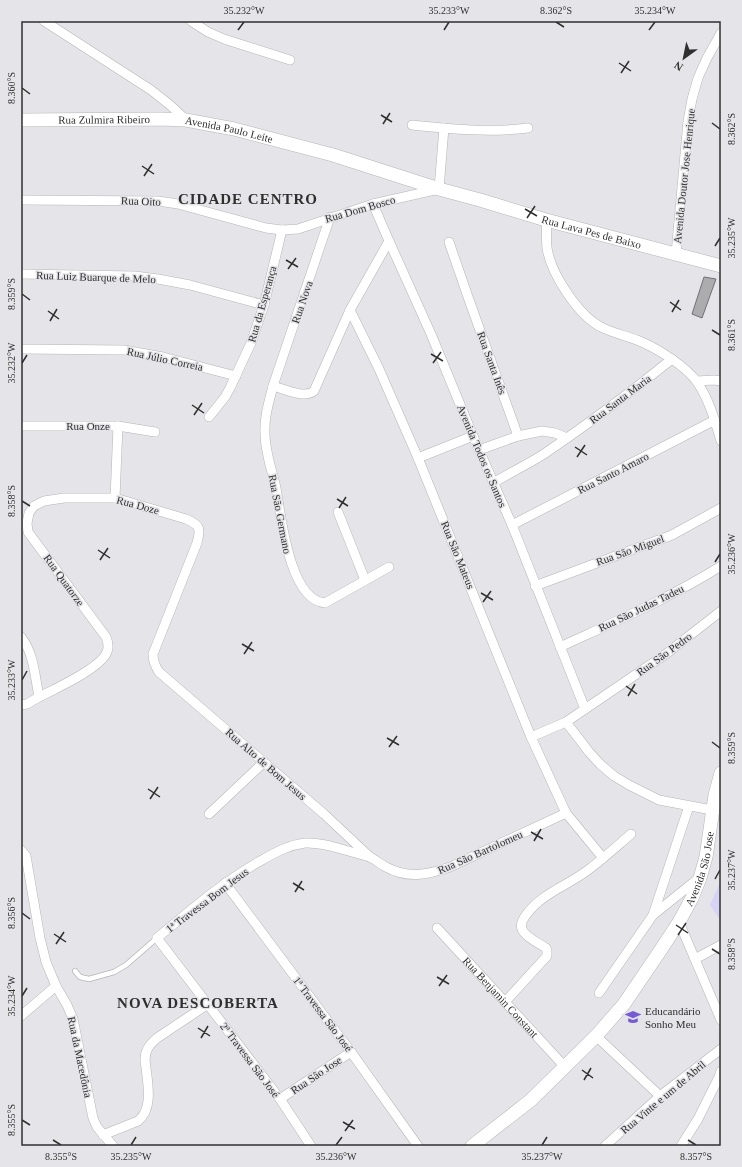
<svg xmlns="http://www.w3.org/2000/svg" width="742" height="1167" font-family="'Times New Roman',serif">
<style>
.green{fill:#d6d3f5}
.building{fill:#acacaf;stroke:#727174}
.lines{fill:none;stroke-linecap:round;stroke-linejoin:round}
.lane-casing{stroke:#b5b4b7;stroke-width:6}
.street-casing{stroke:#b5b4b7;stroke-width:10}
.secondary-casing{stroke:#b5b4b7;stroke-width:14}
.lane{stroke:#fff;stroke-width:4.5}
.street{stroke:#fff;stroke-width:9}
.secondary{stroke:#fff;stroke-width:13}
.ticks{fill:none;stroke:#2f2f30;stroke-width:1.5}
.labels{text-anchor:middle;stroke-width:3;stroke-linejoin:round;paint-order:stroke}
.street-label{font-size:11px;fill:#2f2f30;stroke:#e5e4e8}
.poi-label{font-size:11px;fill:#2f2f30;stroke:#e5e4e8;text-anchor:start}
.district-label{font-size:15px;font-weight:bold;letter-spacing:1px;fill:#2f2f30;stroke:#e5e4e8}
.neatline{fill:none;stroke:#2f2f30;stroke-width:1.5}
.ticks-label{font-size:10px;text-anchor:middle;fill:#2f2f30}
</style>
<rect width="100%" height="100%" fill="#e5e4e8"/>
<polygon class="green" points="721,880 721,921 710,905"/>
<polygon class="building" points="704,277 716,279 702,318 692,314"/>
<g class="lines">
<g class="lane-casing">
<polyline id="lane" points="75,971 80,977 89,979 114,972 126,965 157,938"/>
</g>
<g class="street-casing">
<g id="street">
<polyline points="44,21 151,90 170,105 186,120"/>
<polyline points="191,21 208,32 224,39 290,60"/>
<path d="M412 125C450 129 490 133 528 128"/>
<polyline points="21,200 158,201 178,204 266,228 282,230 298,229 373,204 439,189 444,128"/>
<polyline points="373,204 389,241 431,334 473,436 512,525 585,709"/>
<path d="M330 217 273 386C269 402 264 417 265 434 265 452 272 470 276 488 281 515 289 600 325 603L389 567"/>
<path d="M546 220C547 229 546 239 547 248 551 274 579 317 603 328 614 333 626 336 637 340 655 347 686 366 697 382 709 399 715 421 721 441"/>
<polyline points="449,242 468,297 518,436 542,431 555,433 567,438"/>
<polyline points="676,254 688,121 692,99 698,78 707,58 721,33"/>
<polyline points="21,274 135,276 158,279 190,285 264,305"/>
<polyline points="350,310 379,369 418,458 531,737 566,813 603,858"/>
<polyline points="21,349 124,350 163,357 236,376"/>
<polyline points="697,381 714,380 721,381"/>
<path d="M273 386C284 389 305 399 314 391L350 310 389 241"/>
<polyline points="209,417 225,397 230,388 251,343 264,305 282,230"/>
<polyline points="21,426 118,426 155,432"/>
<polyline points="479,450 518,436"/>
<polyline points="418,458 473,436"/>
<path d="M493 483C510 473 528 464 544 454 588 424 630 393 672 359"/>
<polyline points="115,498 118,426"/>
<polyline points="338,512 365,580"/>
<polyline points="512,525 715,420"/>
<polyline points="535,586 672,535 721,508"/>
<path d="M21 637C34 653 35 677 39 697L27 704 21 705"/>
<path d="M560 647C614 622 670 598 721 566"/>
<path d="M39 697C55 689 101 668 107 652 109 647 108 642 106 637L28 532 27 523 29 513 34 506 44 501 64 498H115L186 519C200 525 201 528 197 543L153 654C153 661 155 666 159 672L324 814 371 858"/>
<polyline points="566,722 589,752 600,764 614,776 629,785 659,800 712,810"/>
<polyline points="531,737 566,722 666,654 721,611"/>
<polyline points="209,814 263,763"/>
<polyline points="21,850 26,856 40,938 46,962 56,986 67,1005 73,1019 93,1118 97,1127 113,1146"/>
<polyline points="225,883 351,1052 418,1146"/>
<polyline points="653,915 689,806"/>
<polyline points="679,922 721,1020"/>
<path id="s1" d="M437 928 565 1067"/>
<polyline points="695,959 721,945"/>
<polyline points="599,993 653,915 699,878"/>
<path d="M505 1002 547 956V951L546 948C540 944 524 936 522 929 520 924 523 919 526 915 542 893 567 886 588 870 603 859 617 846 631 834"/>
<polyline points="21,1016 56,986"/>
<polyline points="596,1036 660,1096"/>
<polyline points="280,1099 351,1052"/>
<path d="M103 1135 138 1121C153 1109 148 1085 146 1068 145 1062 144 1056 147 1050 149 1045 154 1041 157 1038L208 1004"/>
<path d="M311 1146 280 1099 157 938C191 910 224 881 262 860 276 852 289 845 305 843 321 842 337 848 352 852 358 854 365 855 370 857 376 860 380 864 386 867 408 879 427 875 450 867L566 813"/>
<polyline points="605,1146 660,1096 721,1049"/>
<polyline points="681,1146 698,1119 719,1077 721,1071"/>
</g>
</g>
<g class="secondary-casing">
<g id="secondary">
<path id="s2" d="M21 120 160 119 186 120 234 129 333 155 439 189 480 200 546 220 721 266"/>
<path id="s3" d="M472 1146 531 1100 596 1036 624 1004 660 951 679 922 692 898 700 878 706 857 715 795 721 773"/>
</g>
</g>
<use href="#lane" class="lane"/>
<use href="#street" class="street"/>
<use href="#secondary" class="secondary"/>
</g>
<path class="ticks" d="M556 22 564 27M238 30 244 22M444 30 449 22M649 30 655 22M619 63 631 71M621 73 629 61M22 88 30 94M381 115 392 122M712 123 720 129M383 124 390 113M142 166 154 174M144 176 152 164M525 209 537 216M527 218 535 206M715 246 720 238M286 260 298 267M288 269 296 258M22 294 30 300M670 302 681 310M48 311 59 319M672 312 679 300M50 321 57 309M712 330 720 335M431 354 443 361M22 363 27 355M433 363 441 352M192 405 204 413M194 415 202 403M575 447 587 455M577 457 585 445M337 499 348 506M22 501 30 506M339 508 346 497M98 550 110 558M100 560 108 548M715 562 720 554M481 593 493 600M483 602 491 591M242 644 254 651M244 654 252 642M22 680 27 671M626 686 637 694M628 696 635 684M387 738 399 745M712 742 720 748M389 747 397 736M148 789 160 797M150 799 158 787M531 832 543 839M534 841 541 829M715 879 720 870M293 883 304 890M295 892 302 881M22 913 30 919M676 925 688 933M54 934 66 942M678 935 686 923M56 944 64 932M712 949 720 954M437 977 449 984M439 986 447 975M22 996 27 988M198 1028 210 1036M201 1038 208 1026M582 1070 593 1078M584 1080 591 1068M22 1120 30 1125M343 1122 355 1129M345 1131 353 1120M53 1140 61 1145M688 1140 696 1145M131 1145 136 1137M336 1145 342 1137M542 1145 547 1137"/>
<defs>
<g id="school-bare" transform="scale(1.2)"><path d="M0-5L7-2L0 1L-7-2ZM-4 1L0 2.5L4 1V4Q0 6-4 4Z" fill="#765bd5" stroke="#e5e4e8" stroke-width="2.5" paint-order="stroke"/></g>
</defs>
<g fill-rule="evenodd">
<use href="#school-bare" x="633" y="1017"/>
</g>
<g class="labels">
<g class="street-label">
<text dy="4" stroke="none"><textPath href="#s2" startOffset="83">Rua Zulmira Ribeiro</textPath></text>
<text dy="4" stroke="none"><textPath href="#s2" startOffset="209">Avenida Paulo Leite</textPath></text>
<text transform="translate(684 176) rotate(-84)" y="4">Avenida Doutor Jose Henrique</text>
<text transform="translate(141 201) rotate(2)" y="4">Rua Oito</text>
<text transform="translate(360 209) rotate(-16)" y="4">Rua Dom Bosco</text>
<text dy="4" stroke="none"><textPath href="#s2" startOffset="586">Rua Lava Pes de Baixo</textPath></text>
<text transform="translate(96 277) rotate(2)" y="4">Rua Luiz Buarque de Melo</text>
<text transform="translate(302 302) rotate(-71)" y="4">Rua Nova</text>
<text transform="translate(262 304) rotate(-74)" y="4">Rua da Esperança</text>
<text transform="translate(165 359) rotate(12)" y="4">Rua Júlio Correia</text>
<text transform="translate(492 363) rotate(70)" y="4">Rua Santa Inês</text>
<text transform="translate(620 399) rotate(-37)" y="4">Rua Santa Maria</text>
<text x="88" y="430">Rua Onze</text>
<text transform="translate(482 456) rotate(67)" y="4">Avenida Todos os Santos</text>
<text transform="translate(613 473) rotate(-27)" y="4">Rua Santo Amaro</text>
<text transform="translate(138 505) rotate(15)" y="4">Rua Doze</text>
<text transform="translate(280 514) rotate(79)" y="4">Rua São Germano</text>
<text transform="translate(630 550) rotate(-20)" y="4">Rua São Miguel</text>
<text transform="translate(458 555) rotate(68)" y="4">Rua São Mateus</text>
<text transform="translate(64 580) rotate(54)" y="4">Rua Quatorze</text>
<text transform="translate(641 608) rotate(-26)" y="4">Rua São Judas Tadeu</text>
<text transform="translate(664 654) rotate(-36)" y="4">Rua São Pedro</text>
<text transform="translate(266 764) rotate(41)" y="4">Rua Alto de Bom Jesus</text>
<text transform="translate(480 852) rotate(-24)" y="4">Rua São Bartolomeu</text>
<text dy="4" stroke="none"><textPath href="#s3" startOffset="365">Avenida São Jose</textPath></text>
<text transform="translate(207 900) rotate(-37)" y="4">1ª Travessa Bom Jesus</text>
<text dy="4" stroke="none"><textPath href="#s1" startOffset="94">Rua Benjamin Constant</textPath></text>
<text transform="translate(323 1014) rotate(53)" y="4">1ª Travessa São José</text>
<text transform="translate(80 1057) rotate(78)" y="4">Rua da Macedônia</text>
<text transform="translate(250 1060) rotate(53)" y="4">2ª Travessa São José</text>
<text transform="translate(316 1075) rotate(-34)" y="4">Rua São Jose</text>
<text transform="translate(663 1097) rotate(-40)" y="4">Rua Vinte e um de Abril</text>
</g>
<g class="poi-label">
<text x="645" y="1015">Educandário<tspan x="645" dy="13">Sonho Meu</tspan></text>
</g>
<g class="district-label">
<text x="248" y="204">CIDADE CENTRO</text>
<text x="198" y="1008">NOVA DESCOBERTA</text>
</g>
</g>
<rect width="742" height="1167" fill="none" stroke="#e5e4e8" stroke-width="44"/>
<g transform="translate(684 58) rotate(213)" stroke="#e5e4e8" stroke-width="3" paint-order="stroke">
<path d="M0-3L7 15L0 10L-7 15Z" fill="#2f2f30"/>
<text y="-6" font-size="11" font-weight="bold" text-anchor="middle" fill="#2f2f30">N</text>
</g>
<rect x="22" y="22" width="698" height="1123" class="neatline"/>
<g class="ticks-label">
<text x="244" y="14">35.232°W</text>
<text x="449" y="14">35.233°W</text>
<text x="556" y="14">8.362°S</text>
<text x="655" y="14">35.234°W</text>
<text transform="translate(11 88) rotate(-90)" y="4">8.360°S</text>
<text transform="translate(731 129) rotate(-90)" y="4">8.362°S</text>
<text transform="translate(731 238) rotate(-90)" y="4">35.235°W</text>
<text transform="translate(11 294) rotate(-90)" y="4">8.359°S</text>
<text transform="translate(731 335) rotate(-90)" y="4">8.361°S</text>
<text transform="translate(11 363) rotate(-90)" y="4">35.232°W</text>
<text transform="translate(11 501) rotate(-90)" y="4">8.358°S</text>
<text transform="translate(731 554) rotate(-90)" y="4">35.236°W</text>
<text transform="translate(11 680) rotate(-90)" y="4">35.233°W</text>
<text transform="translate(731 748) rotate(-90)" y="4">8.359°S</text>
<text transform="translate(731 870) rotate(-90)" y="4">35.237°W</text>
<text transform="translate(11 913) rotate(-90)" y="4">8.356°S</text>
<text transform="translate(731 954) rotate(-90)" y="4">8.358°S</text>
<text transform="translate(11 996) rotate(-90)" y="4">35.234°W</text>
<text transform="translate(11 1120) rotate(-90)" y="4">8.355°S</text>
<text x="61" y="1160">8.355°S</text>
<text x="131" y="1160">35.235°W</text>
<text x="336" y="1160">35.236°W</text>
<text x="542" y="1160">35.237°W</text>
<text x="696" y="1160">8.357°S</text>
</g>
</svg>
